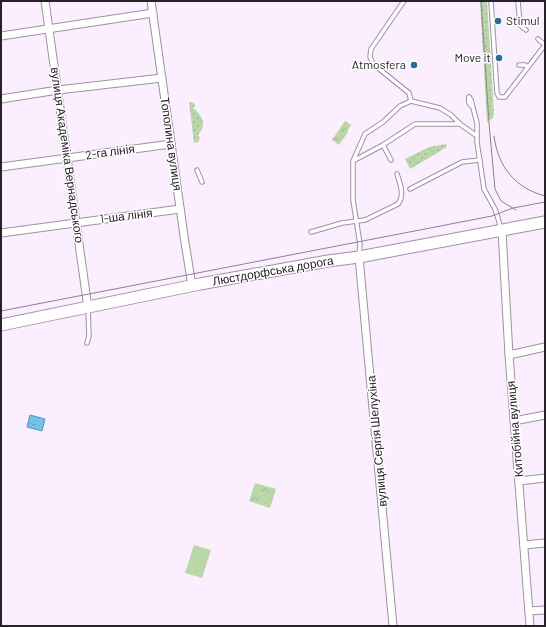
<svg xmlns="http://www.w3.org/2000/svg" width="546" height="627" font-family="Barlow,sans-serif">
<style>
.grass{fill:url(#grass-dots)}
.forest{fill:url(#forest-crowns)}
.pitch{fill:#b9d7a7}
.water{fill:url(#water-ripples);stroke:#5c93b0}
.lines{fill:none;stroke-linecap:round;stroke-linejoin:round}
.lane-casing{stroke:#9e92a1;stroke-width:5.5}
.street-casing{stroke:#9e92a1;stroke-width:9}
.primary-casing{stroke:#9e92a1;stroke-width:13}
.lane{stroke:#fff;stroke-width:3.5}
.street{stroke:#fff;stroke-width:7}
.primary{stroke:#fff;stroke-width:11}
.tram{stroke:#8c838e;stroke-width:1}
.poi-dot{fill:#236ca0;stroke:#fff;stroke-width:1.5}
.labels{text-anchor:middle;stroke-width:3;stroke-linejoin:round;paint-order:stroke}
.poi-label{font-size:12px;fill:#272228;stroke:#fff;text-anchor:end}
.street-label{font-size:12px;fill:#272228;stroke:#fff}
</style>
<defs>
<pattern id="grass-dots" width="8" height="8" patternUnits="userSpaceOnUse"><rect width="8" height="8" fill="#b9d7a7"/><path d="M2 2h.1M6 6h.1" fill="none" stroke="#9fb890" stroke-width="1.8" stroke-linecap="round"/></pattern>
<pattern id="forest-crowns" width="20" height="18" patternUnits="userSpaceOnUse"><rect width="20" height="18" fill="#b9d7a7"/><path d="M2 6a3 3 0 1 1 6 0M12 15a3 3 0 1 1 6 0" fill="none" stroke="#9fb890"/></pattern>
<pattern id="water-ripples" width="26" height="14" patternUnits="userSpaceOnUse"><rect width="26" height="14" fill="#72c3eb"/><path d="M2 4q2-2 4 0t4 0M15 11q2-2 4 0t4 0" fill="none" stroke="#63a7ca"/></pattern>
</defs>
<rect width="100%" height="100%" fill="#fbeefe"/>
<g class="grass">
<polygon points="480,1 487,1 494,113 493,118 487,122"/>
<path d="M189 102 194 103 195 106 193 108C203 116 207 125 198 135L200 138 198 142 194 143Z"/>
<polygon points="446,144 447,147 410,169 405,159 429,147"/>
</g>
<g class="forest">
<polygon points="345,121 351,125 347,131 348,132 339,145 332,140"/>
<polygon points="255,483 276,489 270,508 249,501"/>
</g>
<polygon class="pitch" points="194,545 211,550 202,578 185,573"/>
<polygon class="water" points="30,415 45,419 42,431 27,427"/>
<g class="lines">
<g class="lane-casing">
<g id="lane">
<polyline points="404,1 371,49 370,57 373,64 409,93 411,101"/>
<polyline points="491,1 497,93 499,97 505,97 545,45"/>
<polyline points="518,1 520,25 526,30"/>
<polyline points="538,39 545,45"/>
<polyline points="519,65 525,65 528,67"/>
<polyline points="469,97 471,100 477,123 477,142 484,189 495,209 501,228"/>
<path d="M469 97C468 101 468 104 472 106"/>
<polyline points="383,145 391,160"/>
<polyline points="353,161 383,145 415,124 460,124"/>
<polyline points="197,170 202,182"/>
<polyline points="410,189 462,162 480,160"/>
<path d="M311 232 342 223 365 220 398 204C405 195 400 184 397 174"/>
<polyline points="359,256 360,244 353,200 353,161 365,134 383,122 400,106 411,101 440,108 451,115 460,124 477,136"/>
<polyline points="87,343 89,336 88,309"/>
</g>
</g>
<g class="street-casing">
<g id="street">
<polyline points="45,1 88,308"/>
<polyline points="151,1 184,236 192,286"/>
<polyline points="1,36 153,13"/>
<polyline points="1,99 58,90 162,78"/>
<polyline points="1,167 171,144"/>
<polyline points="502,231 509,355 530,626"/>
<polyline points="1,233 180,209"/>
<polyline points="359,257 393,626"/>
<polyline points="509,355 545,347"/>
<polyline points="514,421 545,415"/>
<polyline points="519,481 545,478"/>
<polyline points="524,545 545,543"/>
<polyline points="529,611 545,610"/>
</g>
</g>
<g class="primary-casing">
<polyline id="primary" points="1,325 200,284 328,261 359,257 545,222"/>
</g>
<use href="#lane" class="lane"/>
<use href="#street" class="street"/>
<use href="#primary" class="primary"/>
<g class="tram">
<polyline points="481,1 489,123 495,189 501,201 516,210"/>
<path d="M494 136C498 167 515 188 545 196"/>
<polyline points="1,311 492,216 513,208 545,202"/>
</g>
</g>
<g class="poi-dot">
<circle cx="498" cy="21" r="4"/>
<circle cx="499" cy="58" r="4"/>
<circle cx="414" cy="65" r="4"/>
</g>
<g class="labels">
<g class="poi-label">
<text x="506" y="25" text-anchor="start">Stimul</text>
<text x="491" y="62">Move it</text>
<text x="406" y="69">Atmosfera</text>
</g>
<g class="street-label">
<text transform="translate(171 144) rotate(82)" y="4">Тополина вулиця</text>
<text transform="translate(110 152) rotate(-8)" y="4">2-га лінія</text>
<text transform="translate(67 155) rotate(82)" y="4">вулиця Академіка Вернадського</text>
<text transform="translate(126 216) rotate(-7)" y="4">1-ша лінія</text>
<text transform="translate(273 271) rotate(-10)" y="4">Люстдорфська дорога</text>
<text transform="translate(515 429) rotate(-95)" y="4">Китобійна вулиця</text>
<text transform="translate(377 441) rotate(-95)" y="4">вулиця Сергія Шелухіна</text>
</g>
</g>
<rect width="546" height="627" fill="none" stroke="#272228" stroke-width="4"/>
</svg>
